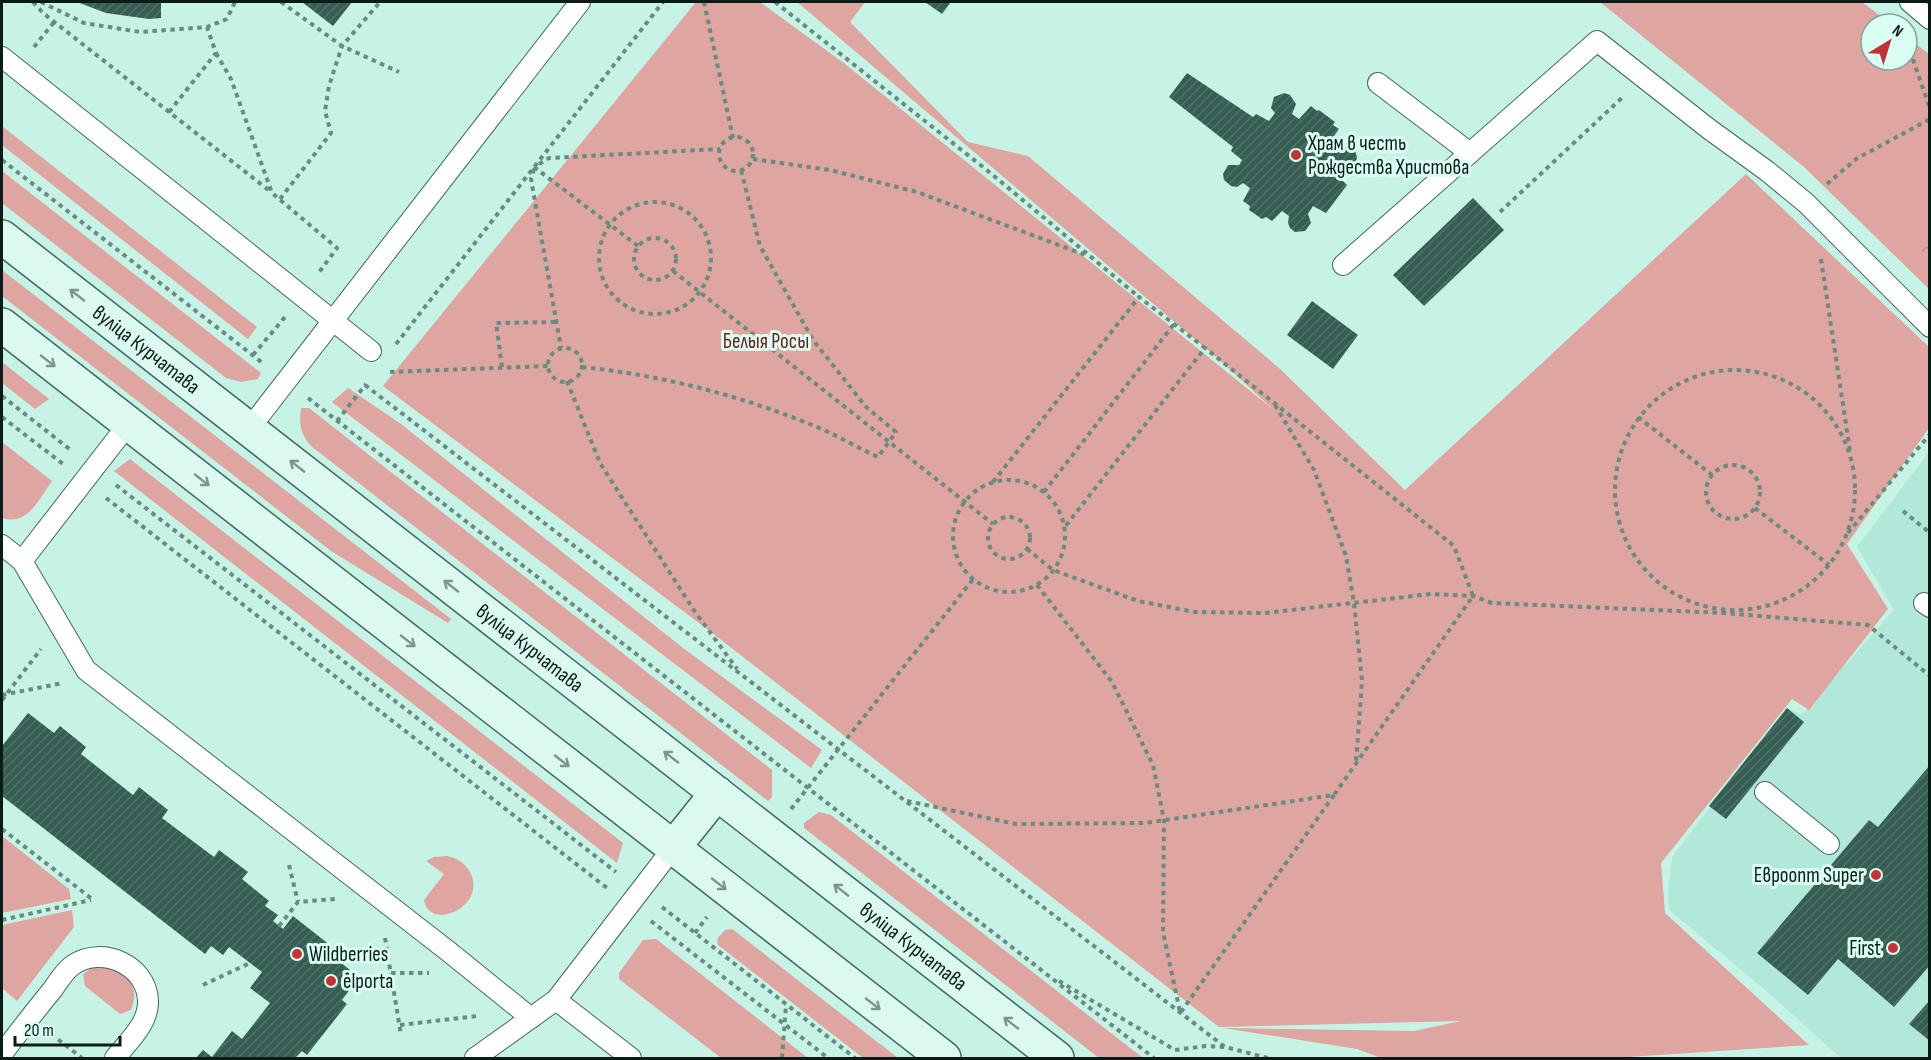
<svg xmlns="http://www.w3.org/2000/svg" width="1931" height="1060" font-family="'Sofia Sans Condensed',sans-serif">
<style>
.built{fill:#b2e8d9}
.green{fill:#dfa5a0}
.forest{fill:url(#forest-crowns)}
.building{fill:url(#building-hatch)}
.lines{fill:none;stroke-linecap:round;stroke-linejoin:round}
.service-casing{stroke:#41695f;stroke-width:22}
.secondary-casing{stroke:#41695f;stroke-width:36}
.path{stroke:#6b8b82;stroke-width:4;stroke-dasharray:4.5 4.5;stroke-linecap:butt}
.service{stroke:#fff;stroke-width:20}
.secondary{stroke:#dbf8f1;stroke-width:33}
.oneway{stroke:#7d958f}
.poi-dot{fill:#c33336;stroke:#dafef3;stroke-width:2}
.labels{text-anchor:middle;stroke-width:6;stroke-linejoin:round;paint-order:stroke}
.poi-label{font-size:21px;fill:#0b1c18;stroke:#dafef3;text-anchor:start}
.park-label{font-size:21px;fill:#6f201f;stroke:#dafef3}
.street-label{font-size:21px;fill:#0b1c18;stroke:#dafef3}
</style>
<defs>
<pattern id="forest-crowns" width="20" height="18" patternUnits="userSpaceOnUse" patternTransform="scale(1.5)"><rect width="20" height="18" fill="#dfa5a0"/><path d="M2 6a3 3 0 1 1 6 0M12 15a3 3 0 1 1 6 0" fill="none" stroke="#be8d89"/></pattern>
<pattern id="building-hatch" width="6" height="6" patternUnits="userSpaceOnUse" patternTransform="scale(1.5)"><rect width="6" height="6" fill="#365e54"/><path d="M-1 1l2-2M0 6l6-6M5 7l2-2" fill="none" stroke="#507168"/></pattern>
</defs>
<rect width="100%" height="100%" fill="#c6f3e6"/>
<polygon class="built" points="1929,452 1929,1058 1841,1058 1763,988 1669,910 1668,892 1672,857 1787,708 1802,714 1894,610 1857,547"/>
<g class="green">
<polygon points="696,2 760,2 845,64 1274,410 1223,363 797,2 865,2 850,22 968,142 1028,156 1279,368 1405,490 1746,174 1929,347 1929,428 1847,544 1888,609 1809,710 1792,699 1661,863 1665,913 1809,1045 1613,1058 1381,1058 1357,1049 1223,1028 1414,1031 1461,1021 1219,1027 707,629 383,386"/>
<polygon points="1600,2 1862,2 1891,24 1871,24 1871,60 1907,60 1907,37 1929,54 1929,289 1804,167"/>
<polygon points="2,126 257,327 248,339 2,145"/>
<polygon points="2,171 261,373 258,379 241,382 226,378 2,203"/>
<polygon points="2,270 451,619 448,623 331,551 2,296"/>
<polygon points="2,362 49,399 35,409 2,383"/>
<polygon points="348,388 401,424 683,648 822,750 811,768 332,402"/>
<path d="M301 408H309L772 770V797L768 801 311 446C300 434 299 423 301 408Z"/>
<path d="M2 442 52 481C38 500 28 526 2 518V472L3 470 2 468Z"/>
<polygon points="130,459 623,843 617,863 114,471"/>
<polygon points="819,812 831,815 1143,1058 1099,1058 804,828 804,823"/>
<polygon points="2,836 69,889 71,899 2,913"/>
<path d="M447 856C457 858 465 863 470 872 488 907 429 932 424 900L444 874 426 861 434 857Z"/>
<polygon points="72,910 74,927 17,1001 2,988 2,925"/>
<polygon points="732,929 898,1058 863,1058 718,945 717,939 725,930"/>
<polygon points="656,939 808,1058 721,1058 619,979 619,973 643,940"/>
<path d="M107 966C129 976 140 986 131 1010L120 1014 85 986 83 974 92 968Z"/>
</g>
<polygon class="forest" points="1929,232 1930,232 1929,275 1923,269 1921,233"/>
<g class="building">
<polygon points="77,2 161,2 161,18 149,19 106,13"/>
<polygon points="302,2 352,2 333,26"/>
<polygon points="925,2 951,2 942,14"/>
<polygon points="1187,73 1253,117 1256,114 1269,121 1275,113 1271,108 1274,97 1284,93 1290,95 1296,104 1292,114 1299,119 1311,106 1317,111 1319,110 1335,122 1333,125 1339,129 1329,143 1337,149 1344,144 1354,147 1357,157 1356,162 1347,168 1342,167 1336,174 1347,185 1326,213 1313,206 1308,214 1311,223 1305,231 1295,232 1290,228 1288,223 1289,216 1282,211 1272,221 1266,217 1262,219 1249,210 1250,206 1243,201 1250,188 1243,183 1237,187 1231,186 1224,180 1223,174 1228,165 1239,165 1242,160 1231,151 1233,147 1169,97"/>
<polygon points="1473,198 1504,230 1424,306 1393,275"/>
<polygon points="1312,301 1358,335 1333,369 1287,335"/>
<polygon points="1787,708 1804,722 1726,819 1709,806"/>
<polygon points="28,713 54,733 60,726 86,747 81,754 133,795 139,787 168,810 162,818 214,857 219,850 248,872 242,879 269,901 265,906 278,915 273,921 283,929 293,916 340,953 336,959 359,977 342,1000 347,1004 307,1055 302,1051 295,1058 196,1058 203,1050 212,1057 232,1031 242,1039 270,1003 250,988 262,972 229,947 223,955 211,946 205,954 2,796 2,746"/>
<polygon points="1930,765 1930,965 1894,1007 1838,959 1808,995 1757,953 1869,820 1878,827"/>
<polygon points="1930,1000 1930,1041 1909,1024"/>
</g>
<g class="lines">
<g class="service-casing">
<g id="service">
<polyline points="1910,2 1930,19"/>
<polyline points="2,57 371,351"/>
<polyline points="1378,83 1470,153"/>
<polyline points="1343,265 1597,41 1709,129 1767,171 1806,203 1930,327"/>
<polyline points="249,429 580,2"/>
<polyline points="2,545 22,561 86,670 448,951 531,1018"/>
<polyline points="22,561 129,423"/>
<polyline points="1924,603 1930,607"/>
<polyline points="1765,792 1829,844"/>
<polyline points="556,1000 631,1058"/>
<path d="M2 1054C18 1033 35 1011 53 989 58 982 65 970 73 965 102 945 147 965 148 1001 149 1023 128 1042 115 1058"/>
<polyline points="475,1058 556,1000 673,848"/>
</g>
</g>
<g class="secondary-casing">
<g id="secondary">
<path id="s1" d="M2 237 1057 1058"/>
<polyline points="2,325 944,1058"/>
<polyline points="673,848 717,793"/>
</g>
</g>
<g class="path">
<polyline points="33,2 43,13 271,192"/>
<polyline points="41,2 84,23 140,32 207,27 227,19 235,2"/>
<polyline points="281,2 342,46 399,72"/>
<polyline points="704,2 733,138"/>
<polyline points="775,2 988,171 1139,297"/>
<polyline points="1907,42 1930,109"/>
<polyline points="34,47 54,22"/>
<polyline points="216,53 231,79 272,193 337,248 317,275"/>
<polyline points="169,112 216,53 207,27"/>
<circle cx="736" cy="154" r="17"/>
<polyline points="753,159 830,170 917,192 1088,256"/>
<polyline points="2,160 264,364"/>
<polyline points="539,164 549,158 720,149"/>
<polyline points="534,167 638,246"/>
<polyline points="534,169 531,179 561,348"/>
<polyline points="1827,184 1856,159 1930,119"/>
<polyline points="280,199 331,133 325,111 329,86 342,46 380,2"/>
<circle cx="655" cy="258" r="56"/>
<polyline points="1500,212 1624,96"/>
<circle cx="655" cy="259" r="21"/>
<polyline points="1821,259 1850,451"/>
<polyline points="673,271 993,524"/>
<polyline points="396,344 663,2"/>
<circle cx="565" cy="365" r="17"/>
<polyline points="253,355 285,317"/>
<polyline points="502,367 496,323 556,322"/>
<path d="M582 367C660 375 739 395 812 425 835 434 856 447 878 457L896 432 866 407 813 340 760 246 741 170"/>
<circle cx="1735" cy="490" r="120"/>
<polyline points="390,372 548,366"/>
<polyline points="567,381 600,463 693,609 737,669"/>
<polyline points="365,385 1225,1047"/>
<polyline points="2,396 72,451"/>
<polyline points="308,398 1154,1058"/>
<polyline points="1275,405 1314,470 1346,556 1354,603 1362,681 1356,763"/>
<polyline points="2,417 63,464"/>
<polyline points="1638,417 1712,475"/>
<polyline points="337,421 366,384"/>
<circle cx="1733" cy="492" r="27"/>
<circle cx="1009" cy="536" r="56"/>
<polyline points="993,482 1139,297 1205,348 1064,528"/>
<polyline points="116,485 616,872"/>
<polyline points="1044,492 1174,324"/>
<polyline points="106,498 607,888"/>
<polyline points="1755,508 1829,565"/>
<polyline points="1903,511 1930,533"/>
<circle cx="1009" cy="538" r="21"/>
<polyline points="1848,533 1930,434"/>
<polyline points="1027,549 1053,570 1138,601 1195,612 1265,613 1431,594 1473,596 1492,603 1724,613 1868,625 1930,676"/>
<polyline points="1037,585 1112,682 1153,765 1164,820 1163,932 1180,1012"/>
<polyline points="2,695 63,683"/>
<polyline points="2,700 41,649"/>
<polyline points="907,801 1016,824 1145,823 1334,795 1473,596 1454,546 1205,348"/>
<polyline points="791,809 974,578"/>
<polyline points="2,829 92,899"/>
<polyline points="289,865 298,902"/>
<polyline points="662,907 855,1058"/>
<polyline points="2,920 91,900"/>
<polyline points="651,921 828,1058"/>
<polyline points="279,926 298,902 335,899"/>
<polyline points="695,933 707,917"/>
<polyline points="385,938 401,1035"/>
<polyline points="391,973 429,973"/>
<polyline points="1059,981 1175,1050 1206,1046 1225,1047 1268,1058"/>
<polyline points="203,985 250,963"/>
<polyline points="1181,1012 1334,795"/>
<polyline points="400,1025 477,1016"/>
<polyline points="51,1034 82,1058"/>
<polyline points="782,1058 786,1005"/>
</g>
<use href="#service" class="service"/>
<use href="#secondary" class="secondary"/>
</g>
<defs><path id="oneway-shaft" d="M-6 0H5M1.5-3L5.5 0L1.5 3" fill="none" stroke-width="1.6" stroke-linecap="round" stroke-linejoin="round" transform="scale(1.5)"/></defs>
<g class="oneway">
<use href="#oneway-shaft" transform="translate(77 295) rotate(-142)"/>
<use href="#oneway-shaft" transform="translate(48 361) rotate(38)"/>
<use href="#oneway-shaft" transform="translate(297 466) rotate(-142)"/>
<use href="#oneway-shaft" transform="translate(202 480) rotate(38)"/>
<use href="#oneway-shaft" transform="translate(451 586) rotate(-142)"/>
<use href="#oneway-shaft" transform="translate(408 641) rotate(38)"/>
<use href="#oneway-shaft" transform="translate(671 757) rotate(-142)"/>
<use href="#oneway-shaft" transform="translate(562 761) rotate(38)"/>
<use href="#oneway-shaft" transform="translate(719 884) rotate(38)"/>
<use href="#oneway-shaft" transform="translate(841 890) rotate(-142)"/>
<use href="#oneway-shaft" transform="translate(873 1004) rotate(38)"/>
<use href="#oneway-shaft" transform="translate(1011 1023) rotate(-142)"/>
</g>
<g class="poi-dot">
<circle cx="1296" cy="155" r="6"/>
<circle cx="1876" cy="875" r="6"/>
<circle cx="1893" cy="948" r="6"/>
<circle cx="297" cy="954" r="6"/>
<circle cx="331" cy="981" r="6"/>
</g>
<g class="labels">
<g class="poi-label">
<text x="1308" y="150">Храм в честь<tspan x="1308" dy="24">Рождества Христова</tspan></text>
<text x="1864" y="882" text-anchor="end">Евроопт Super</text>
<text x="1881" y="955" text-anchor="end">First</text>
<text x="309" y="961">Wildberries</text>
<text x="343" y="988">ēlporta</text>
</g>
<g class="park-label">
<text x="766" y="348">Белыя Росы</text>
</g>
<g class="street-label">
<text dy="7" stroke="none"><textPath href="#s1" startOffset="183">вуліца Курчатава</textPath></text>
<text dy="7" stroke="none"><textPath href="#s1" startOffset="669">вуліца Курчатава</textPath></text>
<text dy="7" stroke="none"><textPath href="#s1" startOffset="1155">вуліца Курчатава</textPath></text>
</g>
</g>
<rect width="1931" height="1060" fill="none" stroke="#0b1c18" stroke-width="6"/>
<g transform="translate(1889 42) rotate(38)"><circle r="28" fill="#dafef3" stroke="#87a49b" stroke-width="1.5"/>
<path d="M0-4.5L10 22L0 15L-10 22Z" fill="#c33336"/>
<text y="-9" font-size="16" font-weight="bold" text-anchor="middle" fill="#0b1c18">N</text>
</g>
<path d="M15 1036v9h105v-9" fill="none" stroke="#0b1c18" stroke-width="3"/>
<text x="24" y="1036" font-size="18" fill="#0b1c18" stroke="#dafef3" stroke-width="4.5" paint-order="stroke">20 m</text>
</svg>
